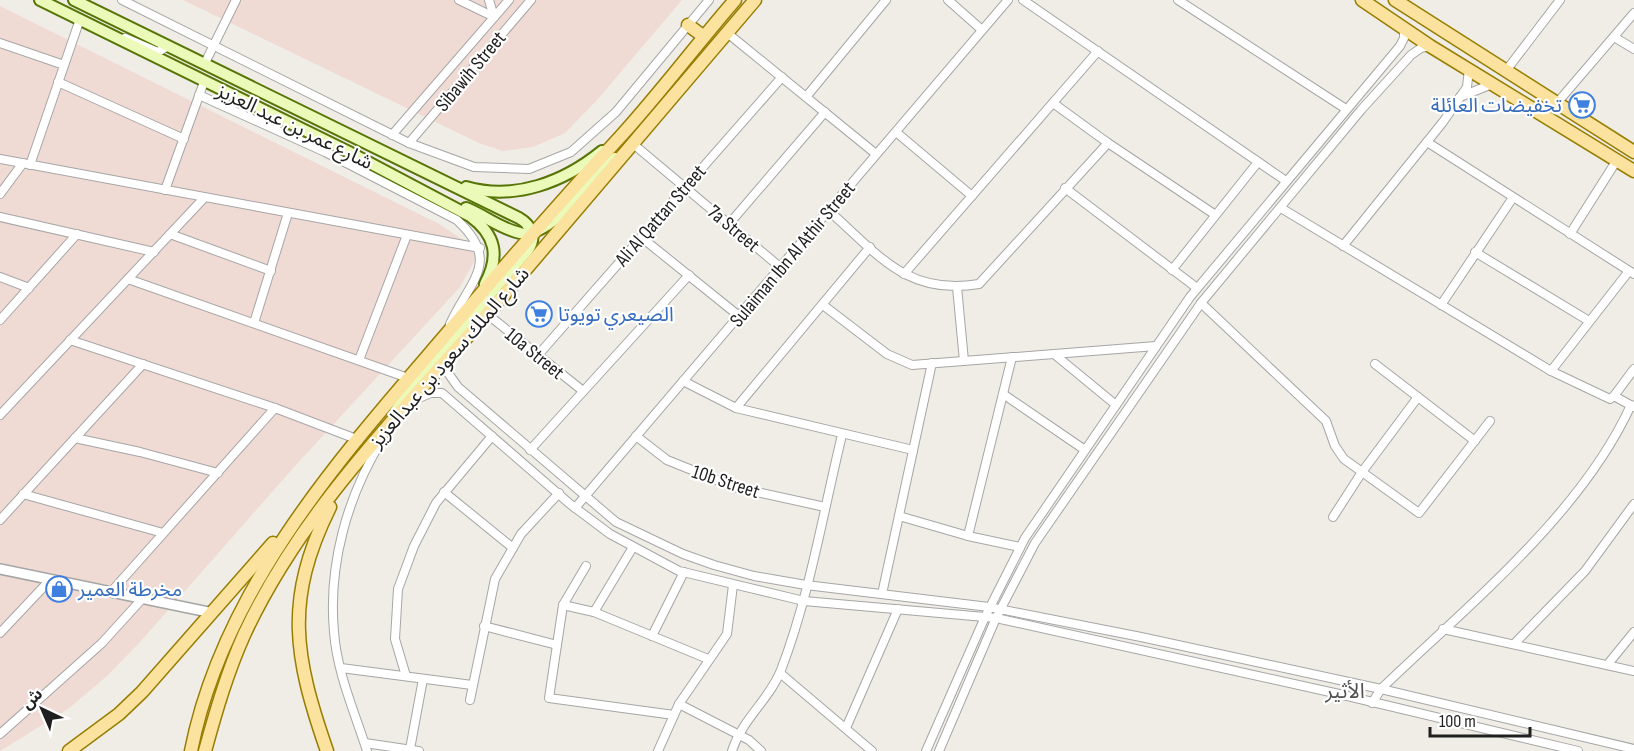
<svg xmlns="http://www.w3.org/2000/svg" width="1634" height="751" font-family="'Sofia Sans Condensed','Noto Sans Arabic',sans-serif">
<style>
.commercial{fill:#f0dad4}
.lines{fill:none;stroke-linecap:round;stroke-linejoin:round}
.minor-casing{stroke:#a6a6a6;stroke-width:10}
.tertiary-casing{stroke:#a6a6a6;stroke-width:12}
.secondary-casing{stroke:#577506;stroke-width:14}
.primary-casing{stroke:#977e02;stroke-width:15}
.minor{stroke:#fff;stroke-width:8}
.tertiary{stroke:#fff;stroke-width:9}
.secondary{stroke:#ebf9b9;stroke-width:10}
.primary{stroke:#fbe29e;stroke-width:12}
.labels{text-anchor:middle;stroke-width:4.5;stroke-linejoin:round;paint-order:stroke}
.street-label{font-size:20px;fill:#1f1f1f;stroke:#fff}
.shop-label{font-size:20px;fill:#366cbe;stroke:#fff;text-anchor:start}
.neighbourhood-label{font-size:21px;fill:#525252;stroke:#fff}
</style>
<rect width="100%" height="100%" fill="#efede5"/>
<g class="commercial">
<polygon points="183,0 682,0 597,100 565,133 533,147 503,151 479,143"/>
<polygon points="0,6 441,225 470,245 476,258 460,287 294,467 140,642 107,676 68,709 0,751"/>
</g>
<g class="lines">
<g class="minor-casing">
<g id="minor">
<polyline points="122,0 409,143 474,167 529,169 571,152 616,112 709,0"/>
<polyline points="459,0 494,17"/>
<polyline points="489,0 494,17"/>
<polyline points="948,0 982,30"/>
<polyline points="1023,0 1286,181"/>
<polyline points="1178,0 1346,109"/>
<polyline points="726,32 876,154"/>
<polyline points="1614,37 1634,49"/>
<polyline points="125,38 158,52 168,46"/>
<polyline points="0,43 64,65"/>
<polyline points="205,63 236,0"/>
<polyline points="1505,72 1560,0"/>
<polyline points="58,82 184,139"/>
<path d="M199 95 325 152 457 220C502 262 470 280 450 324"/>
<polyline points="806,97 886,0"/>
<polyline points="1460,97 1492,84"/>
<polyline points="1053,103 1108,143 1214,214"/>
<polyline points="1557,103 1634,13"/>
<polyline points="896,132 972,196"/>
<polyline points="392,135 509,0"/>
<polyline points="1427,142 1634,274"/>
<polyline points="409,143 531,0"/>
<polyline points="632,143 780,267"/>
<polyline points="0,159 480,248"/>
<polyline points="30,165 80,19"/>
<polyline points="1065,188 1197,288"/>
<polyline points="165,190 204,82"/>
<polyline points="0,194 23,163"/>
<polyline points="1281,208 1551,371 1610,399 1614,396 1634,369"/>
<path d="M829 211C879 255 907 296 979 284L1108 143"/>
<polyline points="0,217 154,252"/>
<polyline points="729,224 825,112"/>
<polyline points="170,234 271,271"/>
<polyline points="1570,234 1617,160"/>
<polyline points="641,237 739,316"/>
<polyline points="1343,246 1443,122 1467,87 1469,69"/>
<polyline points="1475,252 1589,321"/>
<polyline points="1172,270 1258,162"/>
<polyline points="904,274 1098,51"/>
<polyline points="0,277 29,288"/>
<polyline points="128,279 408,378"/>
<polyline points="957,287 964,361"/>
<polyline points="1201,303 1326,421 1335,446 1344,459 1419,513 1490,421"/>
<polyline points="823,305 887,354 912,365 1156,346"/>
<polyline points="1441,305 1512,199"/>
<polyline points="487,314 583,391"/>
<polyline points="0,320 77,234"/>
<polyline points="254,323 288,213"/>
<polyline points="70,340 275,408 359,440"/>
<polyline points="539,354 782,77"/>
<polyline points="1054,354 1116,405"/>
<polyline points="449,359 448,373 458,387 616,522 683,554 714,565 754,576 806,585 989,607 1141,637 1381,689 1634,749"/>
<polyline points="359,360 407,235"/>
<polyline points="1375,364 1475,441"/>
<polyline points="1551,371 1629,271"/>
<polyline points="683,381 736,408 913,450"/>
<polyline points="1003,394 1085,450"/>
<polyline points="1614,396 1634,407"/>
<polyline points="414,400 431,393 442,393 570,504 610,534 679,571 804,601 996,618 1339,694 1578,751"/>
<polyline points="736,408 870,247"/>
<polyline points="0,415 204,198"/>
<polyline points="636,436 667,460 734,487 825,507"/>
<polyline points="75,438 140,452 218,473"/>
<polyline points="530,450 689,275"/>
<polyline points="444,492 513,548"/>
<polyline points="23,494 163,533"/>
<polyline points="575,508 1008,0"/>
<polyline points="899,516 968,536 1020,547"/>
<polyline points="1333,517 1362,472 1418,397"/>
<polyline points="0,520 143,364"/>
<polyline points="968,536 1012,357"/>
<polyline points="586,566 563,605 549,698 674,715"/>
<polyline points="111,592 275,408"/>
<polyline points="882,594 932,363"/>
<polyline points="563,605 594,612 708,659"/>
<polyline points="594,612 633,547"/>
<polyline points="484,626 557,645"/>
<polyline points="1443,629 1634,671"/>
<polyline points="0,633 50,580"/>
<polyline points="652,636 684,572"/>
<polyline points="1514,644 1585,571 1634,504"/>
<polyline points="1608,664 1634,632"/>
<polyline points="341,668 472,685"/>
<polyline points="780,673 872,751"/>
<polyline points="406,676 395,639 398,589 414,546 436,503 492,436"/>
<polyline points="470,700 495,579 521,534 559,493"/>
<path d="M1372 703 1381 689C1467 606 1581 515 1631 405"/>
<polyline points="679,704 749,740 761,751"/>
<polyline points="846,728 898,609"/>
<polyline points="0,734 102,643 142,599"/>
<polyline points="365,743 419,751"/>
<polyline points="410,749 423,679"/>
<path d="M367 751C355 713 337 673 334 632 328 565 347 497 382 440"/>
<polyline points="658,751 679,704 727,634 733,585"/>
<path d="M732 751C742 719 770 699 781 670 810 594 823 513 842 435"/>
<polyline points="926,751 985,617 1025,538 1190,297 1400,46 1404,38 1404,27"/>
<polyline points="939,751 996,618 1035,543 1201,303 1361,110 1411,55 1421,48 1430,46"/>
</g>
</g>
<g class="tertiary-casing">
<polyline id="tertiary" points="0,569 213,613"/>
</g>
<g class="secondary-casing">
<g id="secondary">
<path d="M40 0 347 151 470 216C496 235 500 256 485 284"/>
<path d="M74 0 519 218C531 225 537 237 528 250L408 391 395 412"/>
<path d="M466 187C515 201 564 182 602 151"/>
<path d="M466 208C484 215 501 229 520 233 549 240 594 177 615 158"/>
</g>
</g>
<g class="primary-casing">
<g id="primary">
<polyline points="1362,0 1430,46 1634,171"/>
<polyline points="1395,0 1634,152"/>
<polyline points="688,25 703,36"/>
<polyline points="69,751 119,714 142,692 273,543"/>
<path d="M191 751C223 589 339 459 443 338 501 270 559 203 620 137 660 93 696 45 735 0"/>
<path d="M205 751C216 711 227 673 244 635 303 507 407 407 498 302 584 202 669 101 755 0"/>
<path d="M327 751C294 656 284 600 330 507"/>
</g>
</g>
<use href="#minor" class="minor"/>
<use href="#tertiary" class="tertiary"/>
<use href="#secondary" class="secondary"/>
<use href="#primary" class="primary"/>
</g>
<defs>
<g id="supermarket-ring" transform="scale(1.35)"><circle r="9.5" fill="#fff" stroke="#3f7fe0" stroke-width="1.5"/><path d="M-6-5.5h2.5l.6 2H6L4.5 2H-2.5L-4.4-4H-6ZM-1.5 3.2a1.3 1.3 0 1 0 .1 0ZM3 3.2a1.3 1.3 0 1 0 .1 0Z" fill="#3f7fe0"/></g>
<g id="shop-ring" transform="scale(1.35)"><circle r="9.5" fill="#fff" stroke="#3f7fe0" stroke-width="1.5"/><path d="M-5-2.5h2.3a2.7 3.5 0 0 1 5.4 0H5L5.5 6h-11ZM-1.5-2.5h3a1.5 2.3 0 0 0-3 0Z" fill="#3f7fe0"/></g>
</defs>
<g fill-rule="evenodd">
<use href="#supermarket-ring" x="1582" y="105"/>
<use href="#supermarket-ring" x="539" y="314"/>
<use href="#shop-ring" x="59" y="589"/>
</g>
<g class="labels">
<g class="street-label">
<text transform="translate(470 71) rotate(-50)" y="7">Sibawih Street</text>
<text transform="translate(295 126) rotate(26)" y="7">شارع عمر بن عبد العزيز</text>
<text transform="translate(660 215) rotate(-49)" y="7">Ali Al Qattan Street</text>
<text transform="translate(734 228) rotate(40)" y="7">7a Street</text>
<text transform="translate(792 254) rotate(-50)" y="7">Sulaiman Ibn Al Athir Street</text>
<text transform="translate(535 353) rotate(39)" y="7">10a Street</text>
<text transform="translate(449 357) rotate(-49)" y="7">شارع الملك سعود بن عبدالعزيز</text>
<text transform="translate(726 481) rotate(18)" y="7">10b Street</text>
</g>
<g class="shop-label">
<text x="1562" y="112" text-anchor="end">تخفيضات العائلة</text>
<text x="558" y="321">الصيعري تويوتا</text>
<text x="78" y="596">مخرطة العمير</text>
</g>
<g class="neighbourhood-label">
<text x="1345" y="698">الأثير</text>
</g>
</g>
<g transform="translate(42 709) rotate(316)" stroke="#ffffff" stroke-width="4.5" paint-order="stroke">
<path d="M0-4.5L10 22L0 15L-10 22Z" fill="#1f1f1f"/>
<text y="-9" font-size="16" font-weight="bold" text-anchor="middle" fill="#1f1f1f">ش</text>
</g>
<path d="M1430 727v9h100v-9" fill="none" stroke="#1f1f1f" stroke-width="3"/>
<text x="1439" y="727" font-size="18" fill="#1f1f1f" stroke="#ffffff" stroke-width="4.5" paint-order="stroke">100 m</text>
</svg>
